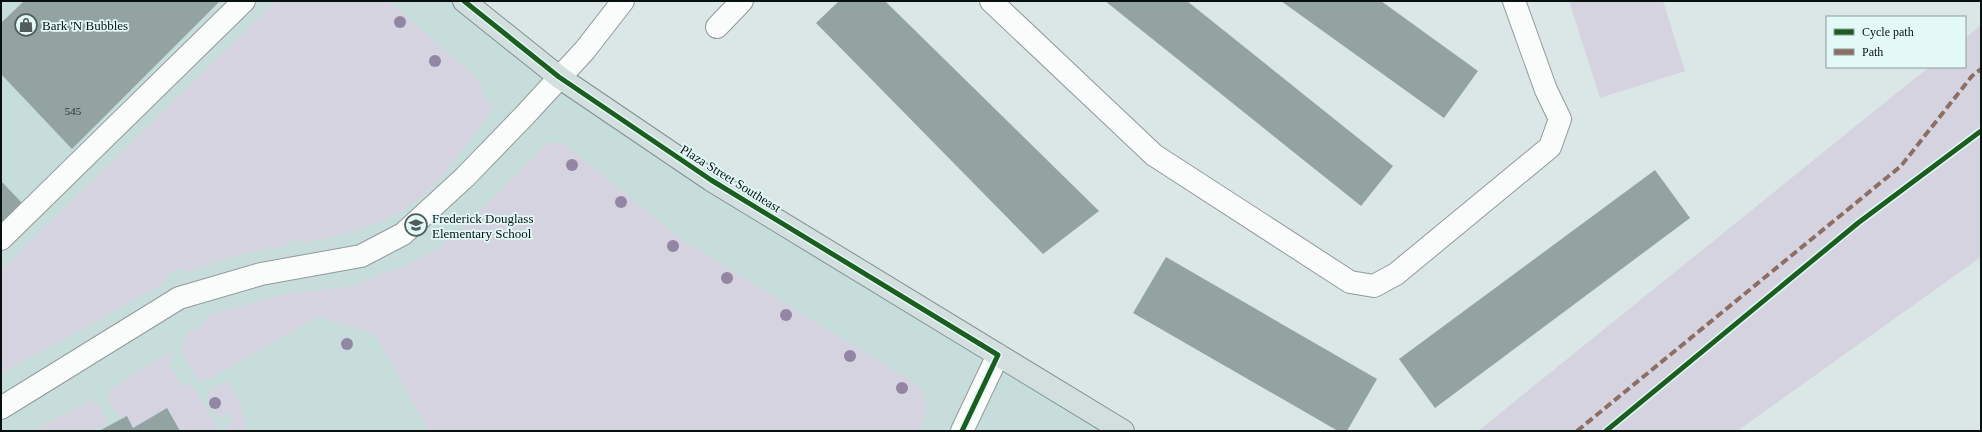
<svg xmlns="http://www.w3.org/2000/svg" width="1982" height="432" font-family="Georgia,serif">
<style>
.built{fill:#c7dddc}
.green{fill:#d6d3e0}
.building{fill:#92a3a2}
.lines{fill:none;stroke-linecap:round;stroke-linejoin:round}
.minor-casing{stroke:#919a99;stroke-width:24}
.major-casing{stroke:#7d9392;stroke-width:24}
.minor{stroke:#fafbfb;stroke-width:22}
.major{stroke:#d3dede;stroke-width:22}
.quiet{stroke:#8d6e63;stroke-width:4;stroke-dasharray:8 4;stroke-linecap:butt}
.cycleway-casing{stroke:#e3f9f8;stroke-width:8}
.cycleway{stroke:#1b5e20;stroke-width:5}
.tree{fill:#9386a2}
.labels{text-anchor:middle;stroke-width:3.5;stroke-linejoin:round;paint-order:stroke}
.number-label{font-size:11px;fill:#2b3634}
.poi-label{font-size:13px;fill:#091110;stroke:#e3f9f8;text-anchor:start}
.street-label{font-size:13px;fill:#091110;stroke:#e3f9f8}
</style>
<rect width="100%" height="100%" fill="#dbe7e6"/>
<polygon class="built" points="1,1 464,1 559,77 1123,431 1,431"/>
<g class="green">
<path d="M276 1H389L477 78 483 89 485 102 495 103C488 119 476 131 466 145 452 163 438 184 420 198 386 225 343 236 301 243L300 240 286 242 287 246C252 250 220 259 188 272L182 268 166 276V282L1 374V270Z"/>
<polygon points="1569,1 1663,1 1685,71 1600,98"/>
<polygon points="1981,25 1981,257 1737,431 1478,431 1929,67 1965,67 1965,38"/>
<path d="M551 143H563L681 239 918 385C928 399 927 416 919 431H429L375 334 318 317 205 381 198 380 181 351 186 333 201 327 212 314 285 294 352 286 413 262 438 248 468 223 542 148Z"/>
<path d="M173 355 174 358 168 361 181 385 186 386 190 384C195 387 215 423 219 431H180L167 408 133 428 127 416 120 419 107 397 111 393 109 390 161 357Z"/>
<polygon points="228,381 242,407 246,431 228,431 225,427 233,422 228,413 219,418 207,398 209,391"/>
<polygon points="90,401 100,407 108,423 93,431 32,431"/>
</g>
<g class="building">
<polygon points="24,1 220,1 72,149 1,74 1,23"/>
<polygon points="839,1 885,1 1099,211 1043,254 816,23"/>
<polygon points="1105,1 1187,1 1393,166 1361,206"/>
<polygon points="1281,1 1381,1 1478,71 1444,118"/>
<polygon points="1655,170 1690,218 1435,408 1399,359"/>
<polygon points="1,181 23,204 1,225"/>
<polygon points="1166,257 1377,379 1347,431 1338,431 1133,313"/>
<polygon points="167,408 180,431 99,431 127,416 133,428"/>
</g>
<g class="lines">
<g class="minor-casing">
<g id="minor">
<polyline points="991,1 1154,155 1350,282 1374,286 1396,274 1550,147 1560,119 1546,90 1514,1"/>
<polyline points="717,27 742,1"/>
<polyline points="1,239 244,1"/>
<polyline points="1,408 179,298 261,274 361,256 403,234 465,177 524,116 585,50 623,1"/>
<polyline points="962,431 998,355"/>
</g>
</g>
<g class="major-casing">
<polyline id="major" points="464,1 559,77 711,180 1123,431"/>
</g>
<use href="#minor" class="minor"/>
<use href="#major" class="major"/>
<polyline class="quiet" points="1577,431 1901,166 1972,76 1981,69"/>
<g class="cycleway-casing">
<g id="cycleway">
<polyline points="464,1 559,77 711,180 998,355 962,431"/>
<polyline points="1606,431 1858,223 1981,131"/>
</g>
</g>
<use href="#cycleway" class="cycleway"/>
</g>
<g class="tree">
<circle cx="400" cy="22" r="6"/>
<circle cx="435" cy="61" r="6"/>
<circle cx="572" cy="165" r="6"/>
<circle cx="621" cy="202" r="6"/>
<circle cx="673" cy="246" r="6"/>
<circle cx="727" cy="278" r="6"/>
<circle cx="786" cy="315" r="6"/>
<circle cx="347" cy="344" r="6"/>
<circle cx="850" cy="356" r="6"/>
<circle cx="902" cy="388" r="6"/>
<circle cx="215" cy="403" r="6"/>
</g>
<defs>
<g id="shop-ring" transform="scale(1.15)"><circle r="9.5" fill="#e3f9f8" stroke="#525c5b" stroke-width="1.5"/><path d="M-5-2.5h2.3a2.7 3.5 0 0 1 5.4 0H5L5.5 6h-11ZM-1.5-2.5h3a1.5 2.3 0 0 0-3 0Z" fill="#525c5b"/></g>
<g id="school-ring" transform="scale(1.15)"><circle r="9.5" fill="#e3f9f8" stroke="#525c5b" stroke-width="1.5"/><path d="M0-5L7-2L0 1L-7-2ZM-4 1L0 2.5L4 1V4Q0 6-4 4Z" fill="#525c5b"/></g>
</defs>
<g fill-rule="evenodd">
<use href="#shop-ring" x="26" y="25"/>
<use href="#school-ring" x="416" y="225"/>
</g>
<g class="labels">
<g class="number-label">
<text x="73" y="115">545</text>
</g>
<g class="poi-label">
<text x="42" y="30">Bark 'N Bubbles</text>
<text x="432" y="223">Frederick Douglass<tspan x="432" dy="15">Elementary School</tspan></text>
</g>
<g class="street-label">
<text transform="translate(731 178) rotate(32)" y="5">Plaza Street Southeast</text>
</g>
</g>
<rect width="1982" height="432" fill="none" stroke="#091110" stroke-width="4"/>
<rect x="1826" y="16" width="140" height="52" fill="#e3f9f8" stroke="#8c9c9b"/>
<rect x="1834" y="29" width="20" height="6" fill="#1b5e20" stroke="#8c9c9b"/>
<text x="1862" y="36" font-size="12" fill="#091110">Cycle path</text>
<rect x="1834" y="49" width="20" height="6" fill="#8d6e63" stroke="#8c9c9b"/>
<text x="1862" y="56" font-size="12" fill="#091110">Path</text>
</svg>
